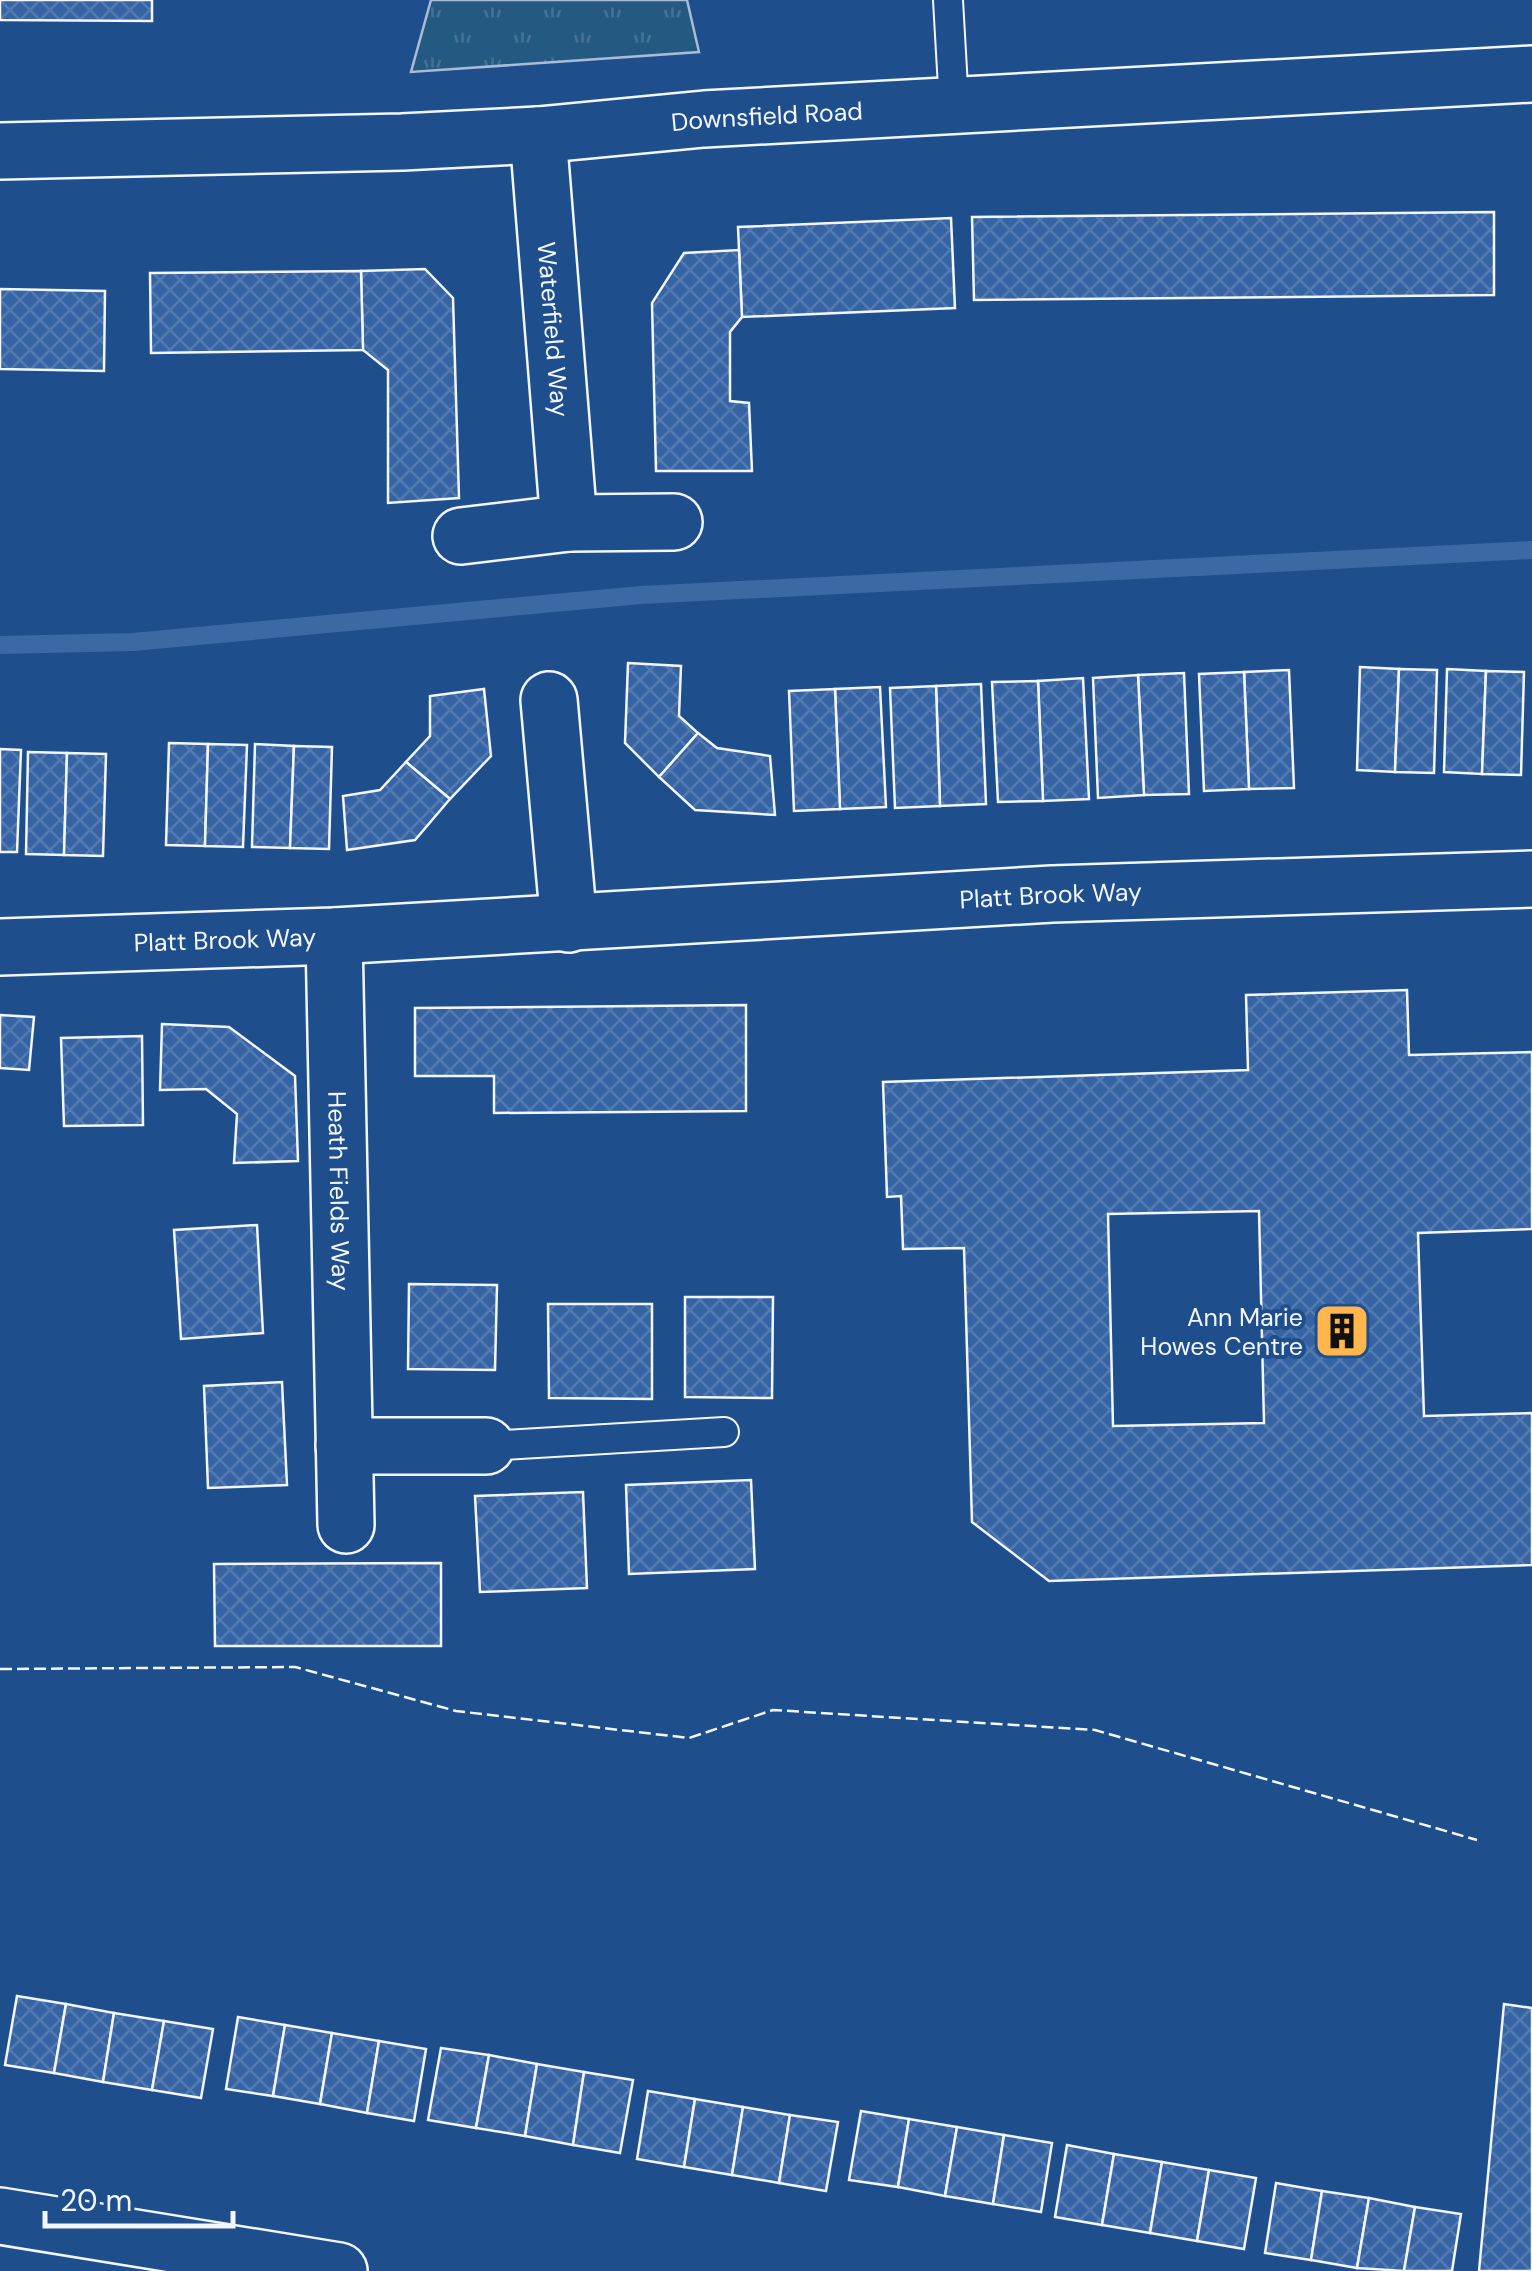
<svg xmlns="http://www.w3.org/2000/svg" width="1532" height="2271" font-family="'DM Sans',sans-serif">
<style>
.grass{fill:url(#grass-tufts);stroke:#a8bbd7;stroke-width:2.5}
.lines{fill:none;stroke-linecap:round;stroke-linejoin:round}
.stream{stroke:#3b69a3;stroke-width:18}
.building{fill:url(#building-cross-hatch);stroke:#f2f6ff;stroke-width:2.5;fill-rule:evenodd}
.lane-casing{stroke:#f2f6ff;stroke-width:32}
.street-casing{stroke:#f2f6ff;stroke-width:60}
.secondary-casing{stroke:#f2f6ff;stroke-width:60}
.lane{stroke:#1f4e8c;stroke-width:28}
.street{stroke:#1f4e8c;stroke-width:55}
.secondary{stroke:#1f4e8c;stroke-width:55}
.fence{stroke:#f2f6ff;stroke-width:2.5;stroke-dasharray:12 5;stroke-linecap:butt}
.labels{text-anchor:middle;stroke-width:8;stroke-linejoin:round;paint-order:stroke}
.street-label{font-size:25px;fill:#f2f6ff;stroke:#1f4e8c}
.poi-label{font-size:25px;fill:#f2f6ff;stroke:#1f4e8c;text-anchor:end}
</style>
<defs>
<pattern id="grass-tufts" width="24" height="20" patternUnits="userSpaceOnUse" patternTransform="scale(2.5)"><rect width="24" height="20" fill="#245a82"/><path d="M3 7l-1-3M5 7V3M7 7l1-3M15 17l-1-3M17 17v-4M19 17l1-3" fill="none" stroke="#447295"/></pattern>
<pattern id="building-cross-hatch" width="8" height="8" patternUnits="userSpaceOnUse" patternTransform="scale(2.5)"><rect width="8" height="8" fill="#3563a3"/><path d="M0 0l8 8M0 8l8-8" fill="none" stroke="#537ab1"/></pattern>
</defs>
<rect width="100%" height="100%" fill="#1f4e8c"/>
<polygon class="grass" points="431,0 687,0 699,52 411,72"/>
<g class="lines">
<polyline class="stream" points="0,645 133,642 641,595 1532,550"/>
</g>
<g class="building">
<polygon points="0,0 152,0 152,21 0,20"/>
<polygon points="1494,212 1494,295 974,300 972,217"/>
<polygon points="951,218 955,308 742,317 738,227"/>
<polygon points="739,250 742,317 730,332 730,401 749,403 752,471 656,471 652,303 684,253"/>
<polygon points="425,269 453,298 459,498 388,503 388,370 363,350 361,271"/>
<polygon points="361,271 363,350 151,353 150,273"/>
<polygon points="0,289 105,291 104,371 0,369"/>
<polygon points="628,663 681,666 679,716 698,733 659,777 625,743"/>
<polygon points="1360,667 1399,669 1395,772 1357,770"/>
<polygon points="1399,669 1437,670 1434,773 1395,772"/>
<polygon points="1447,669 1486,671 1482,774 1444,772"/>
<polygon points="1289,670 1294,788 1249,789 1244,672"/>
<polygon points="1486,671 1524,672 1521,775 1482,774"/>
<polygon points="1244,672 1249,789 1204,791 1199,674"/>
<polygon points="1184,673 1189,794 1144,795 1138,675"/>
<polygon points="1138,675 1144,795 1098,798 1093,678"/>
<polygon points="1083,678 1089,799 1043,801 1038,681"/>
<polygon points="1038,681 1043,801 998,802 992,682"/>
<polygon points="981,684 986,804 940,806 936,686"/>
<polygon points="936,686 940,806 895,808 890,688"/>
<polygon points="880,687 886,807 840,809 835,689"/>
<polygon points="484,689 491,756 450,799 406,762 430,736 430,696"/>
<polygon points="835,689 840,809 794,811 789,691"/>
<polygon points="698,733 717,748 770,756 775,815 695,810 659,777"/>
<polygon points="169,743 208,744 205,846 166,845"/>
<polygon points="208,744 247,745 243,847 205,846"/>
<polygon points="255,744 294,746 290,848 252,847"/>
<polygon points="294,746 332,747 329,849 290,848"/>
<polygon points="0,749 21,750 17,852 0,852"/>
<polygon points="28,752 67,753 64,855 26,854"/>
<polygon points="67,753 106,754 103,856 64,855"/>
<polygon points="406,762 450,799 415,840 347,850 343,796 380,790"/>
<path d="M1407 990 1409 1055 1532 1052V1229L1418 1233 1424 1416 1532 1413V1565L1049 1581 972 1522 964 1248 903 1249 901 1196 887 1197 883 1082 1248 1070 1246 995ZM1259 1211 1264 1423 1113 1426 1108 1214Z"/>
<polygon points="746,1005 746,1111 494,1113 494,1076 415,1076 415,1008"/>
<polygon points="0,1015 34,1017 29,1070 0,1068"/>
<polygon points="162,1024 229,1027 295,1076 298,1161 234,1163 237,1114 206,1089 160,1090"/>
<polygon points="142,1036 143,1125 64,1126 61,1038"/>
<polygon points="257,1225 263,1333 181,1339 174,1230"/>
<polygon points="409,1284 497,1285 495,1370 408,1369"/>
<polygon points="685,1297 773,1297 772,1398 685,1397"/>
<polygon points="548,1304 652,1304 652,1399 549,1398"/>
<polygon points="282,1382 287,1485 208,1488 204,1386"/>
<polygon points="751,1480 755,1569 629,1574 626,1485"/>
<polygon points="583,1492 587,1588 480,1592 475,1496"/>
<polygon points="441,1563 441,1646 215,1646 214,1564"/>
<polygon points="17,1996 66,2004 54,2073 5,2065"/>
<polygon points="66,2004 114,2013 103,2082 54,2073"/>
<polygon points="1504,2004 1532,2008 1532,2271 1479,2271"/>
<polygon points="114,2013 164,2021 152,2090 103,2082"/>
<polygon points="238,2017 285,2025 273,2096 226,2089"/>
<polygon points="164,2021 213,2029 201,2098 152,2090"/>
<polygon points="285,2025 332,2033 320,2104 273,2096"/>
<polygon points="332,2033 379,2041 367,2113 320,2104"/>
<polygon points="379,2041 426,2049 414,2121 367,2113"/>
<polygon points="441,2048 489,2055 476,2128 428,2120"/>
<polygon points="489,2055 537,2064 525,2136 476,2128"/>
<polygon points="537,2064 584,2072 573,2145 525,2136"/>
<polygon points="584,2072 633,2080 620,2153 573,2145"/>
<polygon points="648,2091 695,2099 684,2167 637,2159"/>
<polygon points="695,2099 743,2107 732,2175 684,2167"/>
<polygon points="743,2107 790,2115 779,2183 732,2175"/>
<polygon points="861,2111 909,2119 898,2187 849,2180"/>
<polygon points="790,2115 838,2122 826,2191 779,2183"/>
<polygon points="909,2119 957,2127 945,2196 898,2187"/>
<polygon points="957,2127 1004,2135 993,2204 945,2196"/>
<polygon points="1004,2135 1052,2143 1041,2212 993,2204"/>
<polygon points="1067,2145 1114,2154 1102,2225 1055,2217"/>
<polygon points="1114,2154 1162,2162 1150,2233 1102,2225"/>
<polygon points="1162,2162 1209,2170 1197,2241 1150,2233"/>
<polygon points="1209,2170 1256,2178 1244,2249 1197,2241"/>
<polygon points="1276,2183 1322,2191 1311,2260 1265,2253"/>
<polygon points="1322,2191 1369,2198 1357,2268 1311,2260"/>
<polygon points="1369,2198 1415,2207 1404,2271 1357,2268"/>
<polygon points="1415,2207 1461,2214 1452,2271 1404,2271"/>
</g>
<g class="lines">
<g class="lane-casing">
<g id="lane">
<polyline points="948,0 954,105"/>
<polyline points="486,1446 724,1432"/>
</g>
</g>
<g class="street-casing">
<g id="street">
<path id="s1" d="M538 135 569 523"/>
<path id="s2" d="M0 151 402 142 538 135 704 119 1532 74"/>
<polyline points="461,536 569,523 674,522"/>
<polyline points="549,700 569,924"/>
<path id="s3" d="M334 936 346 1525"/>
<path id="s4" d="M0 947 334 936 1052 894 1532 879"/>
<polyline points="344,1446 486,1446"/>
</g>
</g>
<g class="secondary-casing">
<polyline id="secondary" points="0,2216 339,2271"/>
</g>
<use href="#lane" class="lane"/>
<use href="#street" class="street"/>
<use href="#secondary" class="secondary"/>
<polyline class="fence" points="0,1669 295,1667 456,1711 689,1738 773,1710 1095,1730 1477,1840"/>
</g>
<defs>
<g id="building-square" transform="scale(2.875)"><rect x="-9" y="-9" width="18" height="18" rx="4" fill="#ffb74d" stroke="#1f4e8c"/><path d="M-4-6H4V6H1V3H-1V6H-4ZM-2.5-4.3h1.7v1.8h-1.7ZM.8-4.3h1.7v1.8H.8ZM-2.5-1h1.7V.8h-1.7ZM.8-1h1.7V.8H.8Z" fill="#111"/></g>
</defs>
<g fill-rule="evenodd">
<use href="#building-square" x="1342" y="1331"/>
</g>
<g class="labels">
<g class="street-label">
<text dy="9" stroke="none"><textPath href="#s2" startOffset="768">Downsfield Road</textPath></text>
<text dy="9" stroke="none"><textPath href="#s1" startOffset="195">Waterfield Way</textPath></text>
<text dy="9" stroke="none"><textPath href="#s4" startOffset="1052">Platt Brook Way</textPath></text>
<text dy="9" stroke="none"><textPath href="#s4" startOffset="225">Platt Brook Way</textPath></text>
<text dy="9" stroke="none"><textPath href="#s3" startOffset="255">Heath Fields Way</textPath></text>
</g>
<g class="poi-label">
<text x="1303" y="1326">Ann Marie<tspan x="1303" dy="29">Howes Centre</tspan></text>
</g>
</g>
<path d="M45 2211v15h188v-15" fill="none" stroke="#f2f6ff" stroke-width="5"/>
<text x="60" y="2211" font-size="30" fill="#f2f6ff" stroke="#1f4e8c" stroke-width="8" paint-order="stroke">20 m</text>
</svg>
